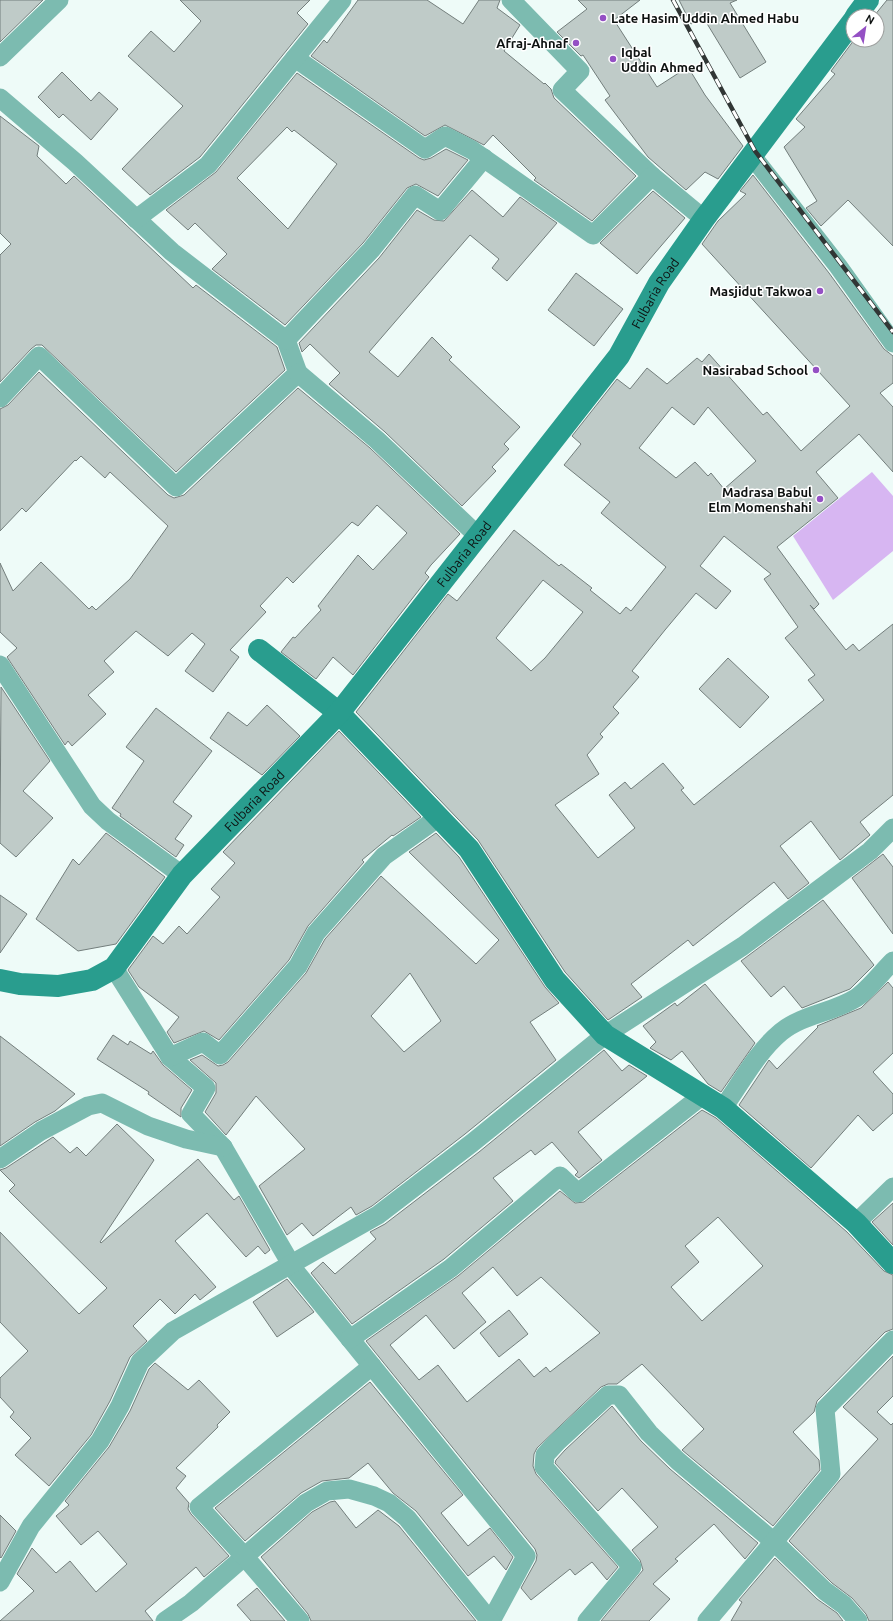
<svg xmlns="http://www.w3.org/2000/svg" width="893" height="1621" font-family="Ubuntu,sans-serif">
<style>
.water{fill:#d7b6f2}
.building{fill:#bfcbc8;stroke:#737e7c;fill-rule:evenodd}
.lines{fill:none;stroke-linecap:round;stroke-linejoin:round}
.street{stroke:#7cbbb0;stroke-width:19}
.secondary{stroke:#299d8e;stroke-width:22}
.rail-casing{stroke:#313635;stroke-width:4.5}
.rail{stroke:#fff;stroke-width:3;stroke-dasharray:9;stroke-linecap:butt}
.poi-dot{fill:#9450c4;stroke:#fff;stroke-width:1.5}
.labels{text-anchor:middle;stroke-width:3;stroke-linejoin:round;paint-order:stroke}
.poi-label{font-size:13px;font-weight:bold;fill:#0d1110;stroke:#fff;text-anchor:end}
.street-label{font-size:13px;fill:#0d1110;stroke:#fff}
</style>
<rect width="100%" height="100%" fill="#eefbf8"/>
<polygon class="water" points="872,472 893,496 893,551 833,600 793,536"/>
<g class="building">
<polygon points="0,0 43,0 0,42"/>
<polygon points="180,0 310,0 297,13 308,24 200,157 150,195 122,169 183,106 128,56 151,31 174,52 201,21"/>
<polygon points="358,0 427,0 463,24 479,0 500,0 497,8 520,25 504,51 544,84 545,83 551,89 554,98 636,176 592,221 534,180 536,178 493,135 484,145 445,125 425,136 311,56 324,40 327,43"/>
<polygon points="578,0 640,0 614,20 657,87 688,67 705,95 743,146 718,179 705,172 686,190 648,157 605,100 610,96 583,55 581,56 557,32 587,9"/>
<polygon points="679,0 737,0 730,3 766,62 740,78 703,17 691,24"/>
<polygon points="887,0 893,0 893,246 848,200 821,226 806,208 817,201 784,147 805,127 796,119 835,74 831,71 854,40 877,40 877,16 874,16"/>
<polygon points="62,72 91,101 99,92 118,109 91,140 63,114 59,118 38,97"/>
<path d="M297 73 419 158 424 160 431 158 446 149 468 160 438 196 416 184 407 188 363 243 285 325 212 269 227 254 195 223 188 230 166 210 216 172ZM287 127 292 132 294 130 337 164 288 229 237 178Z"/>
<polygon points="0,116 39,146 37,156 66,184 74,176 193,288 196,285 277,347 285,370 176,472 42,345 36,345 31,349 0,382 0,255 11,244 0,233"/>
<path d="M753 175 829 273 884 349 893 356V383L880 393 893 407V472L859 434 816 472 838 498 777 547 819 604 814 609 810 605 846 650 853 644 859 651 893 624V795L860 822 870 835 840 860 811 821 780 846 809 883 788 899 774 882 693 946 688 940 631 984 642 997 608 1020 565 972 478 840 356 712 448 594 457 601 514 530 559 566 561 564 592 588 590 590 620 614 626 607 631 611 666 567 601 513 610 502 564 465 581 444 572 436 617 379 630 389 647 368 667 384 697 358 702 362 709 354 763 415 767 412 801 451 850 406 702 244 718 221 746 194 740 191ZM672 407 694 425 708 407 756 461 724 489 711 473 708 476 695 462 676 478 639 448ZM724 536 771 574 764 579 798 627 785 638 815 675 808 680 824 700 694 805 681 790 684 788 663 763 631 789 625 782 609 795 635 828 598 858 555 805 599 774 587 755 603 737 600 734 619 713 613 707 639 677 632 671 665 630 696 593 716 609 731 591 700 566ZM543 580 583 612 545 658 531 671 496 638Z"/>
<polygon points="472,190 503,217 520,197 557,223 507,281 492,268 499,259 470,235 369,352 398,377 432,337 452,357 449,360 520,427 504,444 509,449 492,467 496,471 462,506 385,432 329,384 340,373 310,344 302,352 299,343 379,258 417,210 434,220 444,221"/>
<polygon points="653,191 685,218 637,274 600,243"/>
<polygon points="576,273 623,309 594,346 548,310"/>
<polygon points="39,372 168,495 174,498 184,495 298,388 370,448 460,534 431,565 425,573 429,577 353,675 333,657 316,679 281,652 293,637 295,638 321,610 318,606 358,555 373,570 407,533 377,505 358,526 352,522 293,583 287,577 260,606 266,612 230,650 239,657 213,692 185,671 205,644 192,633 168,656 136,631 104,661 114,672 88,695 106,714 72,746 68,741 65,745 7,657 17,648 0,632 0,563 13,591 41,562 89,609 92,606 96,610 130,579 168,526 110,472 105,478 81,456 76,461 75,460 26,512 22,508 0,531 0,409 8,405"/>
<polygon points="728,658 769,697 740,728 699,689"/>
<polygon points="1,687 50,761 23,791 53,818 16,857 0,843"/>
<polygon points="267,705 300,736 262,775 210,738 228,712 247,726"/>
<polygon points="156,708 212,751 173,802 192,816 175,839 184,845 176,857 120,816 121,814 112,808 144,761 126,747"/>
<polygon points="339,731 421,817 393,836 392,835 362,860 364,862 308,926 289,960 219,1040 204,1031 174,1043 167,1032 179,1017 139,987 128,970 153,936 163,944 179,926 187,934 220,897 211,889 235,863 223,852"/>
<polygon points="106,833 165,877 116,944 78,951 36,919 73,859 79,865"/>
<path d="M436 833 459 857 545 987 559 1003 530 1022 556 1060 465 1134 372 1206 356 1215 351 1207 313 1236 302 1223 287 1235 259 1186 305 1149 256 1096 226 1135 205 1112 216 1093V1083L190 1060 202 1055 218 1066 223 1065 228 1062 306 973 325 939 381 876 476 964 499 940 409 852ZM410 973 441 1021 404 1052 371 1016Z"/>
<polygon points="883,854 893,867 893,934 852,878"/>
<polygon points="0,895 27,914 0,953"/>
<polygon points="823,900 874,965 850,989 802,1008 784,986 771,997 741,961"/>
<polygon points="888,982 893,988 893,1053 873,1072 893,1094 893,1113 873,1131 858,1115 811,1168 739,1105 769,1060 777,1069 818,1027 817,1026 861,1008"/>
<polygon points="705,984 755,1043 721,1092 708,1084 682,1051 671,1060 650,1048 656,1042 643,1026 675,1003 677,1006"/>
<polygon points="113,1035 128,1045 130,1041 151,1054 153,1051 163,1065 192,1090 181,1108 181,1117 148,1094 149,1092 97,1059"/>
<polygon points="0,1036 75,1094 55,1111 35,1122 0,1146"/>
<polygon points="604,1050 622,1071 629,1065 647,1076 578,1132 602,1160 579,1178 575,1175 578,1172 552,1142 535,1155 531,1150 493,1178 513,1201 444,1259 352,1324 311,1273 323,1262 335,1274 376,1239 370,1232 385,1224 479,1152"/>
<path d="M702 1110 716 1118 847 1232 884 1271 893 1275V1329L885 1332 817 1401 814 1412 793 1432 819 1460 820 1470 773 1526 682 1450 704 1429 642 1364 617 1384H608L601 1387 537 1448 534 1454 533 1466 536 1474 618 1567 607 1580 592 1562 575 1575 570 1569 531 1600 521 1588 536 1561 537 1555 535 1549 366 1341 458 1276 560 1191 575 1203 584 1202ZM718 1217 763 1266 702 1321 671 1287 699 1262 685 1246ZM493 1267 517 1296 541 1277 600 1333 550 1372 546 1367 534 1377 519 1359 467 1402 438 1365 419 1380 390 1345 426 1315 454 1349 486 1322 462 1293Z"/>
<polygon points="117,1124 154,1160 100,1242 101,1243 198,1159 234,1200 239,1196 270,1250 265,1254 258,1246 246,1257 207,1213 175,1241 216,1287 200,1300 195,1294 175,1314 160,1299 133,1326 147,1341 130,1357 110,1401 91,1435 49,1486 15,1455 31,1438 10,1417 14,1412 0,1397 0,1378 28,1351 0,1322 0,1232 79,1314 107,1288 9,1191 15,1185 0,1170 6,1168 53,1137 70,1153 77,1147 86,1156"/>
<polygon points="893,1203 893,1245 872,1222"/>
<polygon points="287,1279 314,1312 277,1337 253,1302"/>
<polygon points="509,1310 528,1334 499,1357 480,1333"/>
<polygon points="893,1356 893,1396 877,1412 891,1425 893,1423 893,1621 869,1621 866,1614 852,1598 832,1583 789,1541 840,1480 878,1439 843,1407"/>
<polygon points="155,1363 188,1390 199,1380 230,1412 217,1425 218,1427 176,1468 186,1476 176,1488 189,1503 188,1509 191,1514 229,1556 204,1577 196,1567 145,1611 153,1621 0,1621 34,1591 17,1574 32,1548 56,1573 70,1561 96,1592 127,1564 98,1531 81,1545 56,1516 69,1505 65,1501 109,1447 130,1411 149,1369"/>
<polygon points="370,1382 463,1495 441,1513 468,1546 490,1528 513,1557 506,1570 494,1556 468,1576 416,1511 393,1493 368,1463 349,1478 322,1481 301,1493 245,1541 215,1508"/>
<polygon points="612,1406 641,1441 670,1469 758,1543 745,1559 714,1524 675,1559 678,1561 653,1584 670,1599 649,1621 601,1621 643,1570 640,1560 632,1550 658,1527 622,1488 598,1511 555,1463 556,1460 565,1450"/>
<polygon points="335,1501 356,1528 378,1510 399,1526 476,1621 311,1621 308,1614 261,1557 312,1512 330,1502"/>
<polygon points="0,1515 16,1531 1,1558 0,1557"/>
<polygon points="775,1558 817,1599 837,1613 843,1621 731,1621 742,1602 739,1600"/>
<polygon points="257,1588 285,1621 251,1621 237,1605"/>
</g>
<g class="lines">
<g class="street">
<polyline points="511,0 580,71 562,90 652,176 704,219"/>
<polyline points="0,57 59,0"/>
<polyline points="295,58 425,149 445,136 472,150 593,235 652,176"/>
<polyline points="0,98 75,162 172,252 286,340 298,373 176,487 39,356 0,398"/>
<polyline points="752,156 838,266 893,343"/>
<polyline points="136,219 208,165 342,0"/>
<polyline points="286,340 371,250 415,195 440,211 484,158"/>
<polyline points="298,373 377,440 478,536"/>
<polyline points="0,665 92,806 108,821 182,875"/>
<polyline points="114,968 170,1057 206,1088 191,1114 223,1147 295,1271 526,1556 491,1621"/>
<polyline points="605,1035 743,946 870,851 893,828"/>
<polyline points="170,1057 203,1042 220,1055 298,966 316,933 384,856 439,817"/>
<path d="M723 1108C741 1083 757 1052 781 1032 803 1014 832 1013 856 998 869 989 881 973 893 961"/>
<polyline points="0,1159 41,1131 88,1106 102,1103 148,1126 186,1139 223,1147"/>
<polyline points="856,1223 893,1187"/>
<polyline points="350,1339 451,1268 560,1176 578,1193 703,1095"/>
<polyline points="0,1582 31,1526 100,1441 120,1406 140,1362 173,1331 378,1215 472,1143 605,1035"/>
<polyline points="165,1621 191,1603 306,1503 327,1491 349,1489 374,1496 389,1503 407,1518 490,1621"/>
<polyline points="300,1621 244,1556 199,1507 372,1366"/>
<polyline points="587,1621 632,1567 544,1467 545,1455 557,1442 608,1395 619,1395 649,1433 678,1461 773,1541 825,1591 844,1605 858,1621"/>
<polyline points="707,1621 831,1474 825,1409 893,1340"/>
</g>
<g class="secondary">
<polyline points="856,16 868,0"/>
<polyline points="259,650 339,713 469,849 555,980 605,1035 723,1108 856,1223 893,1263"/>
<path id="s1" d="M0 980 20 984 58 986 92 980 114 968 182 875 339 713 619 356 659 283 704 219 853 21"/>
</g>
<g class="rail-casing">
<polyline id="rail" points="673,0 755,151 893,332"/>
</g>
<use href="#rail" class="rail"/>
</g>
<g class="poi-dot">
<circle cx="603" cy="18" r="4"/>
<circle cx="576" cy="43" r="4"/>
<circle cx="613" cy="59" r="4"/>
<circle cx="820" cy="291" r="4"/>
<circle cx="816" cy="370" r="4"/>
<circle cx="820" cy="499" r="4"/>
</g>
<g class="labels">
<g class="poi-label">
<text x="611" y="23" text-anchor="start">Late Hasim Uddin Ahmed Habu</text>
<text x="568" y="48">Afraj-Ahnaf</text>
<text x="621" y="57" text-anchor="start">Iqbal<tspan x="621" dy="15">Uddin Ahmed</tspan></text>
<text x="812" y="296">Masjidut Takwoa</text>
<text x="808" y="375">Nasirabad School</text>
<text x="812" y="497">Madrasa Babul<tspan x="812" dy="15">Elm Momenshahi</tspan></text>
</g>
<g class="street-label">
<text dy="5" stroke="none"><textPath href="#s1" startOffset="985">Fulbaria Road</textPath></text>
<text dy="5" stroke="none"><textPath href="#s1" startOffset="661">Fulbaria Road</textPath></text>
<text dy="5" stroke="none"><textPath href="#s1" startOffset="337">Fulbaria Road</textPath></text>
</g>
</g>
<g transform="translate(865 28) rotate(30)"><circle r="19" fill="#ffffff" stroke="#9ea09f"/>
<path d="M0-3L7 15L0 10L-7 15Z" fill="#9450c4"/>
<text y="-6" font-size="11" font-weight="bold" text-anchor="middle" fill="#0d1110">N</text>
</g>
</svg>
